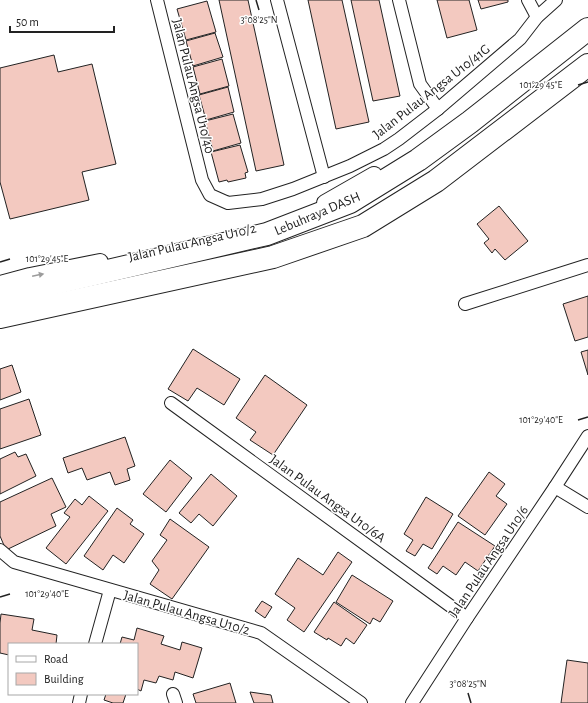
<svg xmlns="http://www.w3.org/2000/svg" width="588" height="703" font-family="'Alegreya Sans',sans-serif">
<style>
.building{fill:#f3c9c0;stroke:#222}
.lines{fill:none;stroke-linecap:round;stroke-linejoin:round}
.minor-casing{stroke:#222;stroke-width:14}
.tertiary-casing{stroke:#222;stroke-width:18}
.motorway-casing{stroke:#222;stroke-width:24}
.minor{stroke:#fff;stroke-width:12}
.tertiary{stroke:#fff;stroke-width:16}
.motorway{stroke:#fff;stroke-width:22}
.oneway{fill:#9c9c9c}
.ticks{fill:none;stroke:#222;stroke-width:1.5}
.labels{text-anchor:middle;stroke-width:3;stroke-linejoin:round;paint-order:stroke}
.street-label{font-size:14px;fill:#222;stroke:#fff}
.ticks-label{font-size:10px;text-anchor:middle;fill:#222;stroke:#fff;stroke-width:3;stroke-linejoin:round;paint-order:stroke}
</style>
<rect width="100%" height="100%" fill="#fff"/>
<g class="building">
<polygon points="219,0 248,0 284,165 256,171"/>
<polygon points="308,0 342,0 369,122 336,129"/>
<polygon points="351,0 379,0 400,96 373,101"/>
<polygon points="437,0 469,0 477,30 447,38"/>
<polygon points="478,0 508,0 508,2 481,9"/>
<polygon points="207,1 216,32 186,40 177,9"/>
<polygon points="215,33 223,57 193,66 186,41"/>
<polygon points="54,55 58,72 92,64 116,164 82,172 89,200 10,219 0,182 0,68"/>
<polygon points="222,59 229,86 200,94 193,67"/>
<polygon points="228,87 234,112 206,120 199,95"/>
<polygon points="233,114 241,143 213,151 205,121"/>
<polygon points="240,145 248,172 245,173 246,178 228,182 227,180 219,182 211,152"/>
<polygon points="499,206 528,241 505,260 495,249 492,253 484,243 489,239 477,224"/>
<polygon points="588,296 588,337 575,341 563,304"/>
<polygon points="193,349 240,379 224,405 197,388 188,401 168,389"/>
<polygon points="588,350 588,375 581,352"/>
<polygon points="12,365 21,392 0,400 0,369"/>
<polygon points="265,375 307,405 273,455 250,440 256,432 236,418"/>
<polygon points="29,399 41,435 0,449 0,409"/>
<polygon points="125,437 135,466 127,469 130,480 115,485 110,472 87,480 82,468 68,473 63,458"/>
<polygon points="15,452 18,457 26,454 36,476 0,494 0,459"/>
<polygon points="170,460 192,478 166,512 143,494"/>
<polygon points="489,472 505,484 496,496 507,504 485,535 458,516"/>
<polygon points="211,474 237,496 213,526 199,514 191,523 179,513"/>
<polygon points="52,478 66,507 51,514 56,526 6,550 0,536 0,502"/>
<polygon points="89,496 108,511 66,564 46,548 70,517 64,513 75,499 82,505"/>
<polygon points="426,497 453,514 432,549 423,544 415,556 406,551 413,540 404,534"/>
<polygon points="117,508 133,520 130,524 144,534 124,563 113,555 103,570 84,556"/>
<polygon points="170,519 209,547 172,599 150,584 159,570 152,561 167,540 160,535"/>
<polygon points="458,522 495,546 478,571 465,562 456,575 443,566 437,574 428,568"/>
<polygon points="338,552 352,562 304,632 287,620 295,608 275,594 298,558 323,575"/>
<polygon points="352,575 393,601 380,622 373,618 370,624 336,602"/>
<polygon points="262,601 272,607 265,618 255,611"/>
<polygon points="334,602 367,625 354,644 346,638 341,646 328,638 327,640 314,632"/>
<polygon points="1,614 34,619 32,630 57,635 56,644 9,644 9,655 0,653 0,623"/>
<polygon points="137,628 164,636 161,644 180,650 182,642 202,648 193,678 175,672 173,680 159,676 156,683 144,680 141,691 137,689 137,644 120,644 122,637 134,640"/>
<polygon points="567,660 588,663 588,703 561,703"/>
<polygon points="230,683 236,703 196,703 193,694"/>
<polygon points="250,692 271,695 273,703 254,703"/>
<polygon points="106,694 126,694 123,703 113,703 104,700"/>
</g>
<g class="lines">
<g class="minor-casing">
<g id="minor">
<polyline points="157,0 202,180 210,195 228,203 262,199 293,189 350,166 384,149 399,139 438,109 520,39 537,17 556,0"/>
<polyline points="277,0 324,177"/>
<polyline points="399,0 420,84 438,109"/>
<polyline points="528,0 537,17"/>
<polyline points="465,304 588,265"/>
<polyline points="171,403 467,618"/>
<polyline points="555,487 588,507"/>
<polyline points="0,550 14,562 261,633 361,703"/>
<polyline points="95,644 110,590"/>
<polyline points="173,694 176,703"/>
<polyline points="79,703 81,694"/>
<polyline points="412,703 467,618 555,487 588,436"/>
</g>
</g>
<g class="tertiary-casing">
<g id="tertiary">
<polyline points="325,203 374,175"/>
<polyline points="0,284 30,276 100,262"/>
</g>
</g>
<g class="motorway-casing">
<g id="motorway">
<polyline points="0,296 267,234 350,202 418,160 470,122 588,29"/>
<polyline points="0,317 273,257 363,226 436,181 588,65"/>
</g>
</g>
<use href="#minor" class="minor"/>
<use href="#tertiary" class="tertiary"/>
<use href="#motorway" class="motorway"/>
</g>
<defs><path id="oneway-solid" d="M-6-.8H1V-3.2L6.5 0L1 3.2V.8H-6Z"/></defs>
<use class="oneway" href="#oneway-solid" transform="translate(38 275) rotate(-12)"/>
<path class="ticks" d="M256 0 259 10M578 85 588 82M0 262 10 259M578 420 588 417M0 597 10 594M468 693 471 703"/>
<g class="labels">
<g class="street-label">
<text transform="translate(194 86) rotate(76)" y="5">Jalan Pulau Angsa U10/40</text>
<text transform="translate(431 91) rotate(-38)" y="5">Jalan Pulau Angsa U10/41G</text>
<text transform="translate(317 213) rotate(-23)" y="5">Lebuhraya DASH</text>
<text transform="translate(192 242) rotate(-13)" y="5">Jalan Pulau Angsa U10/2</text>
<text transform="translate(328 498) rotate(36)" y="5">Jalan Pulau Angsa U10/6A</text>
<text transform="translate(488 561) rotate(-56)" y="5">Jalan Pulau Angsa U10/6</text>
<text transform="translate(187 612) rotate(16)" y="5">Jalan Pulau Angsa U10/2</text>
</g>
</g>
<g class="ticks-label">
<text x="259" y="23">3°08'25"N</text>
<text x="541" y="88">101°29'45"E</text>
<text x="47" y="262">101°29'45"E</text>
<text x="541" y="423">101°29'40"E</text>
<text x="47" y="597">101°29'40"E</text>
<text x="468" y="687">3°08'25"N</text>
</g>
<rect x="8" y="643" width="130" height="52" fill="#ffffff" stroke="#a7a7a7"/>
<rect x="16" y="656" width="20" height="6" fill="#ffffff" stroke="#a7a7a7"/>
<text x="44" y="663" font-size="12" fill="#222222">Road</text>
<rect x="16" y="673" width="20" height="12" fill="#f3c9c0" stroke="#a7a7a7"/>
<text x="44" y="683" font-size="12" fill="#222222">Building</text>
<path d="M10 26v6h104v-6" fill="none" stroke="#222222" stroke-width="2"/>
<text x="16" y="26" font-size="12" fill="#222222" stroke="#ffffff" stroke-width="3" paint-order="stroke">50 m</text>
</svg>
